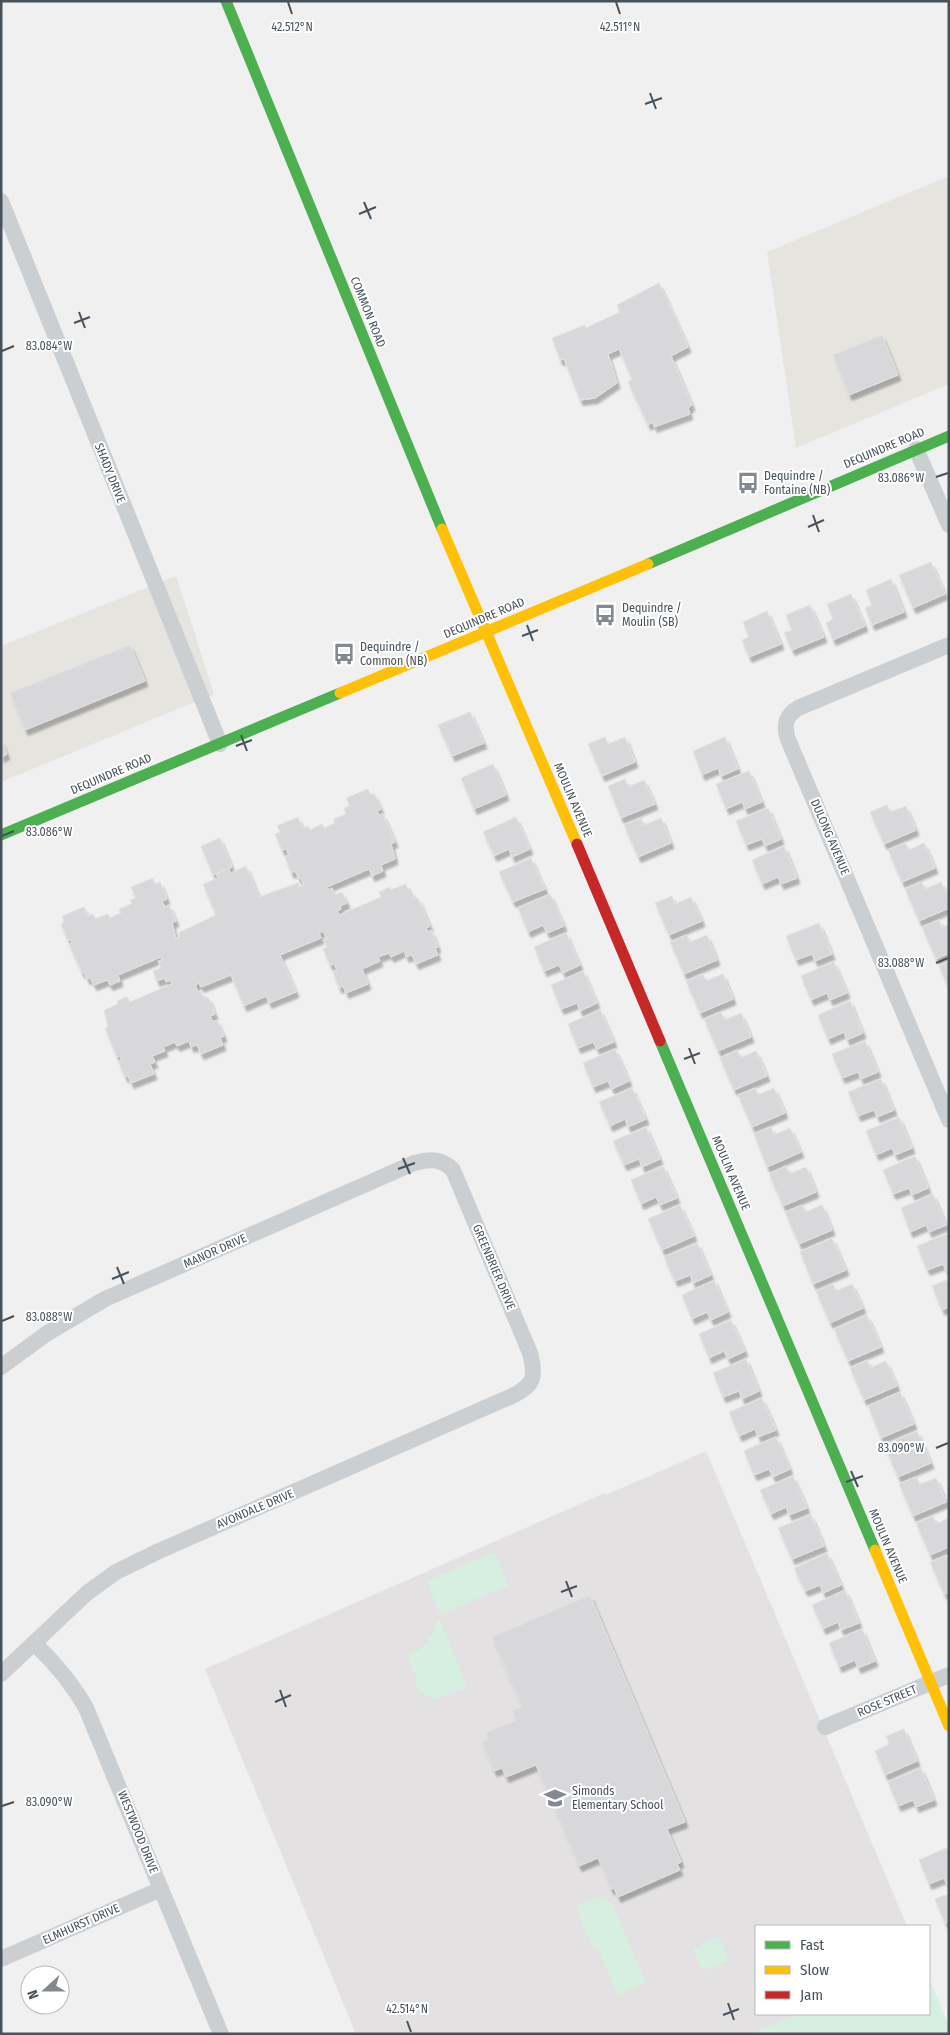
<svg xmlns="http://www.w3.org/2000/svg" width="950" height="2035" font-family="'Fira Sans Condensed',sans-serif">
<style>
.commercial{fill:#e5e4de}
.education{fill:#e3e1e2}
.green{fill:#d6efe0}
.building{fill:#d8d8da;stroke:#e2e2e3;filter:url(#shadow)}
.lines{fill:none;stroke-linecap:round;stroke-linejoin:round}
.street{stroke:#cccfd1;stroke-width:16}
.fast{stroke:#4caf50;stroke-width:11}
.slow{stroke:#ffc107;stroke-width:11}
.jam{stroke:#c62828;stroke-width:11}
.ticks{fill:none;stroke:#48525c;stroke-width:2}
.labels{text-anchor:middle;stroke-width:4;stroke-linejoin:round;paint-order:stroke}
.street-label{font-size:12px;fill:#48525c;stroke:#fff}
.poi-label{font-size:12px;fill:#48525c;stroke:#fff;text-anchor:start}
.ticks-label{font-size:12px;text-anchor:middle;fill:#48525c;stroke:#fff;stroke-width:4;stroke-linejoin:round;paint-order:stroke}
</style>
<defs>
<filter id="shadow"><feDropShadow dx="3" dy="5.5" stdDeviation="1" flood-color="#0004"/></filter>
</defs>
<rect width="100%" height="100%" fill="#f1f0f0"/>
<g class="commercial">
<polygon points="949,176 949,384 796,448 767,252"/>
<polygon points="176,576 214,694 1,782 1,646"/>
</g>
<polygon class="education" points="706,1451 907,1926 756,1926 756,2014 798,2014 752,2034 356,2034 205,1669 605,1493 606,1495"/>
<g class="green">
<polygon points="495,1552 508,1586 440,1614 426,1581"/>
<path d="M439 1618 467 1687 434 1699 421 1693 415 1684 416 1677 407 1656C427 1647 431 1638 439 1618Z"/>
<polygon points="599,1897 611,1902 646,1982 618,1995 598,1950 592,1947 576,1906"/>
<polygon points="715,1937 720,1938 727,1956 727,1961 705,1970 700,1966 693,1949"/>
<polygon points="929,1978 949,2026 949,2034 752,2034 798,2014 929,2014"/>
</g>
<g class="building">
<polygon points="659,283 688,347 671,356 692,405 688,409 690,414 654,427 653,422 648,425 628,382 632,379 619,349 608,354 617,383 595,398 580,400 564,359 560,360 552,338 585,325 586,328 620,312 617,305"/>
<polygon points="882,335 898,375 849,395 833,355"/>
<polygon points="931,562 945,594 913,608 899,575"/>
<polygon points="891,579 904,612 872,625 865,608 872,605 866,590"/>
<polygon points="851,594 865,626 833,640 826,623 833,619 827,604"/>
<polygon points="810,605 824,637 792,650 784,633 792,630 786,615"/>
<polygon points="767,611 781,644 749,657 742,640 749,637 743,622"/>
<polygon points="130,645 145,681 25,730 10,693"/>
<polygon points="470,712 484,743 452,756 438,725"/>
<polygon points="605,737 608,744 625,737 635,762 602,776 588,744"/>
<polygon points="725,737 738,769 721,776 718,768 702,775 693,751"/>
<polygon points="1,740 7,754 1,757"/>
<polygon points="493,764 506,795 474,809 461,778"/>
<polygon points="749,771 762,802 745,809 742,802 726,809 716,784"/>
<polygon points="625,779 628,787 644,780 655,804 621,818 608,786"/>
<polygon points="368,789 371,795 374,793 381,809 377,811 379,815 383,814 395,842 391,844 395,859 381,865 383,871 372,876 369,869 327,887 329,890 332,888 335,895 342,892 347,903 340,906 341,909 337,911 339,915 381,897 379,892 390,887 391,890 406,884 409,893 412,891 415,899 418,898 430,926 426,928 428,932 431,930 438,947 435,948 438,955 416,964 412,955 406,957 404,951 391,957 389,953 378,957 380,961 362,969 368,984 346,993 343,986 339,988 333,972 337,970 334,964 330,965 323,949 327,947 324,940 327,939 323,931 319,933 321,938 280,955 296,992 269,1003 266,996 244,1006 231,975 201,987 199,983 195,985 198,992 201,991 204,999 208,997 215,1014 210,1016 213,1022 217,1020 224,1036 220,1038 223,1045 201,1054 197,1045 191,1047 189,1041 177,1046 175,1042 163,1047 165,1051 152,1056 155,1062 150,1064 154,1074 131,1083 128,1076 125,1077 118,1061 122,1060 120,1056 117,1057 105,1028 108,1027 104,1010 118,1004 117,1001 127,997 130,1002 172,984 170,980 166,982 165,978 157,981 153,971 161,968 158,961 162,960 161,957 118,975 120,981 110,985 107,980 94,985 90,978 87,979 84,972 82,973 69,944 72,943 71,939 68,941 61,924 64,922 62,916 84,907 88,916 93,914 95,919 108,914 110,918 121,913 119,909 132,904 130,900 136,898 131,887 153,878 155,884 160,882 167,899 162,901 165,907 169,905 176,921 172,923 176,939 180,937 178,933 216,915 203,884 218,878 216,873 228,868 231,873 246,866 259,897 298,883 300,887 304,885 301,878 299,879 295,871 291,873 285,857 289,855 286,849 282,850 275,834 280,832 277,826 298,817 303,828 308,826 310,830 322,824 324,828 335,823 334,819 346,814 344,808 350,806 346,798"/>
<polygon points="887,805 890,812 906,806 916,830 884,844 870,812"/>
<polygon points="768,808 781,839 765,846 762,839 746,845 736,821"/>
<polygon points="516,817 530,849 512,857 509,849 494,856 483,832"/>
<polygon points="641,818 644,825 661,818 671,843 638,857 624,825"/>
<polygon points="220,838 232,867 213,875 201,846"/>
<polygon points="905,843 909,850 924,843 935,868 902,882 888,850"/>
<polygon points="784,846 797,878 781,884 778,877 762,884 752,860"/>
<polygon points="531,858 545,889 513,902 499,872"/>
<polygon points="922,882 925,889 941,882 949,901 949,908 919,921 905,889"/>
<polygon points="550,894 564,926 547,933 543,925 528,932 518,908"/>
<polygon points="672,896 675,904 691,897 702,921 669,935 655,903"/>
<polygon points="939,920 942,927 949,925 949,953 936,959 922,927"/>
<polygon points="819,923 832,954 815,961 812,954 796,960 786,936"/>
<polygon points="566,933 580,965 563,973 559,965 544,971 534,947"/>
<polygon points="687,935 690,942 707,935 717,960 684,974 670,942"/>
<polygon points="949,961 949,989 939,966"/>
<polygon points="834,962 847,993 830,1000 827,993 811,1000 801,976"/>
<polygon points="583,971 597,1003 580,1011 577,1003 561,1009 551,985"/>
<polygon points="703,974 706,981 723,974 733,999 700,1013 686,981"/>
<polygon points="850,1001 863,1033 847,1040 844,1032 828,1039 818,1015"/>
<polygon points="600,1010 614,1042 597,1049 593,1042 578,1048 568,1024"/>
<polygon points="721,1012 724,1020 741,1013 751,1037 718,1051 704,1019"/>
<polygon points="865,1041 878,1072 861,1079 858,1072 842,1078 832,1054"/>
<polygon points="615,1049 629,1081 612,1089 608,1081 593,1087 583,1063"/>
<polygon points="737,1050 740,1058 756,1051 767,1076 734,1090 720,1058"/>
<polygon points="881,1079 894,1110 877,1117 874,1110 858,1116 848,1092"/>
<polygon points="632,1088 646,1119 628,1127 625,1119 610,1126 599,1102"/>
<polygon points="755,1088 758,1095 774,1088 785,1113 752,1127 738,1095"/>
<polygon points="899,1117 912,1148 895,1155 892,1148 876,1155 866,1131"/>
<polygon points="646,1127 660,1159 642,1167 639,1159 624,1165 613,1141"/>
<polygon points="771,1127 774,1135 790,1128 801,1152 767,1167 754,1134"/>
<polygon points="915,1156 928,1188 912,1195 909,1188 893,1194 883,1170"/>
<polygon points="663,1166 677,1198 660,1205 656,1197 641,1204 631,1180"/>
<polygon points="786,1166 789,1174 806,1167 816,1192 783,1206 769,1174"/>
<polygon points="933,1194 946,1225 929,1232 926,1225 910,1232 901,1208"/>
<polygon points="680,1205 694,1236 662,1250 648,1219"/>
<polygon points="802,1205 806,1212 822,1205 832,1230 799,1244 785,1212"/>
<polygon points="949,1233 949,1269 946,1271 943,1264 927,1270 917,1246"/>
<polygon points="832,1238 846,1270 813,1284 800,1252"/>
<polygon points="697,1243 711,1275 693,1283 690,1275 675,1281 664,1257"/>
<polygon points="949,1279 949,1307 942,1310 932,1286"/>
<polygon points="714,1280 728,1312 711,1320 707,1312 692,1319 682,1295"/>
<polygon points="833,1284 836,1291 852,1284 863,1308 830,1323 816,1291"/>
<polygon points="867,1315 881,1347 848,1361 834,1329"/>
<polygon points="731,1320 745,1351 728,1359 724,1351 709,1358 699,1334"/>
<polygon points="746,1359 759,1391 742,1399 739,1391 723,1397 713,1373"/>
<polygon points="867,1360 870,1368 886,1361 897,1386 864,1400 850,1368"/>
<polygon points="900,1392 914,1424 881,1438 868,1406"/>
<polygon points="762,1398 776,1430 758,1437 755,1429 739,1436 729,1412"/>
<polygon points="917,1431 931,1463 898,1477 884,1445"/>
<polygon points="776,1437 790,1469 773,1477 769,1469 754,1475 744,1451"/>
<polygon points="793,1476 807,1508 789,1515 786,1507 771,1514 760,1490"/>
<polygon points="916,1477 920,1484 936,1478 946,1502 913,1516 899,1484"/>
<polygon points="811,1515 824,1546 792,1559 778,1528"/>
<polygon points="933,1516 936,1524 949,1518 949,1547 930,1555 916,1523"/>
<polygon points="827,1553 841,1585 823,1593 820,1585 805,1591 794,1568"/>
<polygon points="947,1555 949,1593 944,1594 930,1562"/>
<polygon points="845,1590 859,1623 841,1630 838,1622 823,1629 812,1605"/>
<polygon points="590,1595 685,1822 667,1829 681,1862 677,1864 680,1870 618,1897 614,1888 611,1889 598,1858 579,1866 536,1765 506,1777 502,1768 494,1771 482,1742 488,1739 485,1733 516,1720 512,1710 522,1707 492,1637"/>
<polygon points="862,1629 875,1661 858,1668 855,1660 839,1667 829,1643"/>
<polygon points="904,1729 917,1761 885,1775 875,1751 890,1744 886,1736"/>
<polygon points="921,1768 934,1800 916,1807 913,1800 898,1806 888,1782"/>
<polygon points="949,1847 949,1885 947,1885 944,1878 929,1884 919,1860"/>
<polygon points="949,1894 949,1922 945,1923 935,1899"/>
</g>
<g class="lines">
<g class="street">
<polyline points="1,201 220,744"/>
<polyline points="916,449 949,525"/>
<path d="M949 645 798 708C786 716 784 723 787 737L949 1120"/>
<path d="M1 1367 46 1334 105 1299 414 1163C430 1159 441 1158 453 1170L530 1353C536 1376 535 1385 512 1396L159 1551 116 1572 87 1593 1 1674"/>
<path d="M34 1643C55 1663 72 1683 86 1708L221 2034"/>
<polyline points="825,1727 949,1675"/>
<polyline points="1,1959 161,1889"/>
</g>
<g class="fast">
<polyline points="226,1 442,529"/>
<polyline points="648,564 949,436"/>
<polyline points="1,835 340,693"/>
<polyline points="660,1041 875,1550"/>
</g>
<g class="slow">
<polyline points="442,529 577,844"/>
<polyline points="340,693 648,564"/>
<polyline points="875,1550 949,1726"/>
</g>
<polyline class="jam" points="577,844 660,1041"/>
</g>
<path class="ticks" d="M288 2 292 14M616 2 620 14M650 93 656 109M645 104 662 98M364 202 371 219M359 214 376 207M79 312 85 328M74 323 90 317M2 351 14 346M936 477 948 473M813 515 819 532M808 527 824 520M527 625 533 641M522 636 538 630M241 735 247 751M236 746 252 740M2 836 14 831M936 963 948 958M689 1048 695 1064M684 1059 700 1053M403 1158 410 1174M398 1169 415 1163M117 1267 124 1284M112 1279 129 1272M2 1321 14 1316M936 1448 948 1443M851 1471 858 1487M846 1482 863 1476M566 1581 572 1597M561 1592 577 1586M280 1690 286 1707M275 1702 291 1695M2 1806 14 1802M728 2003 734 2020M723 2015 739 2009M407 2021 411 2032"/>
<defs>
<g id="bus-bare" transform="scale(1.725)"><path d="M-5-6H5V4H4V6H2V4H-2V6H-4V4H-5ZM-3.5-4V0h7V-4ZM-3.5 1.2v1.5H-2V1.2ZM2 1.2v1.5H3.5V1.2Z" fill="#838990" stroke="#fff" stroke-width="2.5" paint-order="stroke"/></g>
<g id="school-bare" transform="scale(1.725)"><path d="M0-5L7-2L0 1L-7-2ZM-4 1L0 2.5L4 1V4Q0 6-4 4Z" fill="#838990" stroke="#fff" stroke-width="2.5" paint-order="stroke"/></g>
</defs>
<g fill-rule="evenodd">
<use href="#bus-bare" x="748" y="483"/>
<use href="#bus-bare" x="605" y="615"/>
<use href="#bus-bare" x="344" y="654"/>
<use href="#school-bare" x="555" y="1798"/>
</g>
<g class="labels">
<g class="street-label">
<text transform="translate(368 312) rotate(68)" y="4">COMMON ROAD</text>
<text transform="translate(884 448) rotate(-23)" y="4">DEQUINDRE ROAD</text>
<text transform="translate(110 473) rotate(68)" y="4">SHADY DRIVE</text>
<text transform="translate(484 618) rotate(-23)" y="4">DEQUINDRE ROAD</text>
<text transform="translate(111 774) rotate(-23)" y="4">DEQUINDRE ROAD</text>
<text transform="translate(573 800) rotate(67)" y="4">MOULIN AVENUE</text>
<text transform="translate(830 837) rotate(67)" y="4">DULONG AVENUE</text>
<text transform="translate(731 1173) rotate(67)" y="4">MOULIN AVENUE</text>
<text transform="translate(215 1251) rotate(-24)" y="4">MANOR DRIVE</text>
<text transform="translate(494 1267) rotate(67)" y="4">GREENBRIER DRIVE</text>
<text transform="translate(255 1509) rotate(-23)" y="4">AVONDALE DRIVE</text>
<text transform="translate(888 1546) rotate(67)" y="4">MOULIN AVENUE</text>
<text transform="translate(887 1701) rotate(-23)" y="4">ROSE STREET</text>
<text transform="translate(138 1832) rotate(68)" y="4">WESTWOOD DRIVE</text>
<text transform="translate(81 1924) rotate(-24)" y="4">ELMHURST DRIVE</text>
</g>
<g class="poi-label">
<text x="764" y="480">Dequindre /<tspan x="764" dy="14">Fontaine (NB)</tspan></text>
<text x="622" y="612">Dequindre /<tspan x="622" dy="14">Moulin (SB)</tspan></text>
<text x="360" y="651">Dequindre /<tspan x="360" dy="14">Common (NB)</tspan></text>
<text x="572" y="1795">Simonds<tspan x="572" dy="14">Elementary School</tspan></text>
</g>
</g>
<g class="ticks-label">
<text x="292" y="31">42.512°N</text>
<text x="620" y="31">42.511°N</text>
<text x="49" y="350">83.084°W</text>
<text x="901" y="482">83.086°W</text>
<text x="49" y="836">83.086°W</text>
<text x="901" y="967">83.088°W</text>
<text x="49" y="1321">83.088°W</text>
<text x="901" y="1452">83.090°W</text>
<text x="49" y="1806">83.090°W</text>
<text x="407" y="2013">42.514°N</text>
</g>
<rect width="950" height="2035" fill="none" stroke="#48525c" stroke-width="5"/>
<rect x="755" y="1925" width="175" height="90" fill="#ffffff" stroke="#b6babe"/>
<rect x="765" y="1941" width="25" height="8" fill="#4caf50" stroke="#b6babe"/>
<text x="800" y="1950" font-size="15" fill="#48525c">Fast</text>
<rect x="765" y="1966" width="25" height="8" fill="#ffc107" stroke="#b6babe"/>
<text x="800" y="1975" font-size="15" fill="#48525c">Slow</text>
<rect x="765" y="1991" width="25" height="8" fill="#c62828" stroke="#b6babe"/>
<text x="800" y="2000" font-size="15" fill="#48525c">Jam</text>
<g transform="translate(45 1990) rotate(249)"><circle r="24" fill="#ffffff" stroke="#b6babe"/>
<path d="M0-4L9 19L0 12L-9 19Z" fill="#838990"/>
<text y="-8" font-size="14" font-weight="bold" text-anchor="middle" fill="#48525c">N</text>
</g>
</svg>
